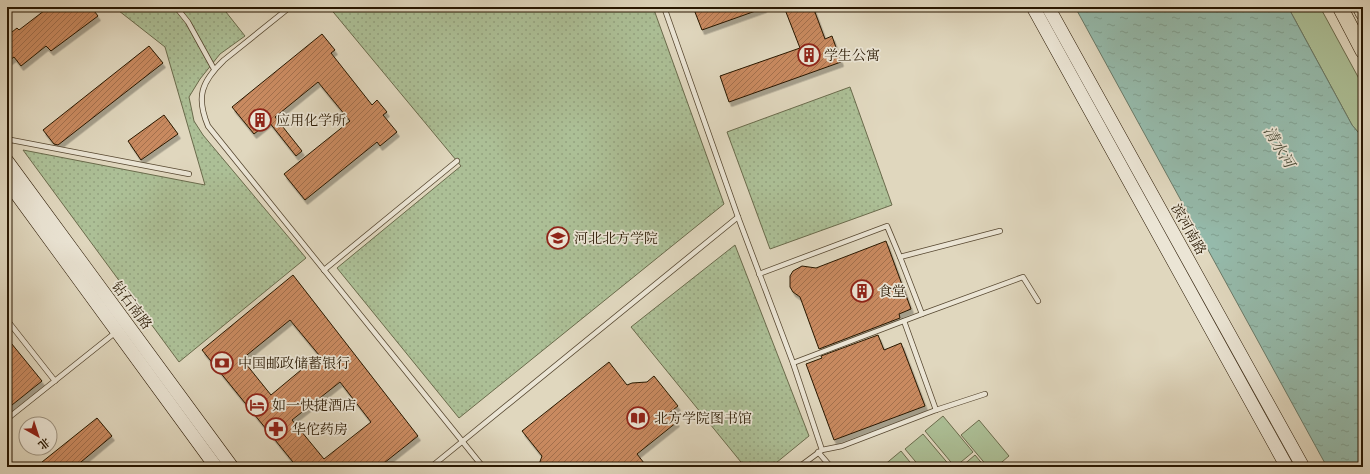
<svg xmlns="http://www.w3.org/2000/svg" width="1370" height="474" font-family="Alegreya,'Noto Serif SC',serif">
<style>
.grass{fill:url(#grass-dots);stroke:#6a6b4c}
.green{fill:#acbf96;stroke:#6a6b4c}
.water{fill:url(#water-ripples);stroke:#697967}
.building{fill:url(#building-hatch);stroke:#281701;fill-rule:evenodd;filter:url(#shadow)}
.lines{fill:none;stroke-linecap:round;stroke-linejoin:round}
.service-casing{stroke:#564730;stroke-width:6}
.secondary-casing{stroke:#281701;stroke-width:14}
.primary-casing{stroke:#281701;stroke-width:16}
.service{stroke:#ebe5d5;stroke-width:4.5}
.secondary{stroke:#ebe5d5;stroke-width:13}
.primary{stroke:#e0d7be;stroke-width:15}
.labels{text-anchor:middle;stroke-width:3.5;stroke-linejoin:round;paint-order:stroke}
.poi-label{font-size:14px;fill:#281701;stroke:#ebe5d5;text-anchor:start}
.street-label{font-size:14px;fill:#281701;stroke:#ebe5d5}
.water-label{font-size:15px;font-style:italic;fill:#4e503c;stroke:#ebe5d5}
</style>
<defs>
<pattern id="grass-dots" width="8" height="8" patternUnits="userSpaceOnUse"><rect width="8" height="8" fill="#acbf96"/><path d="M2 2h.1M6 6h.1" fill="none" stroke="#94a380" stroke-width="1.8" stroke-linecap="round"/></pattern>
<pattern id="water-ripples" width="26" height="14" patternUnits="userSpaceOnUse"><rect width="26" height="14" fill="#95baab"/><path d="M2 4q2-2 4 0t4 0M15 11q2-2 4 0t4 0" fill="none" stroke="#809f91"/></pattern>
<pattern id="building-hatch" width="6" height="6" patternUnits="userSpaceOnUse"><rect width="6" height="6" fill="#c98a61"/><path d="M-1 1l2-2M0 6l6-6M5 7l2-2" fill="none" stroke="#a3704e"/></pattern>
<filter id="shadow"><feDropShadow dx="2.5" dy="4.5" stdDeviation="0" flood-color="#0004"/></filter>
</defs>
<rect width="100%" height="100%" fill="#e0d7be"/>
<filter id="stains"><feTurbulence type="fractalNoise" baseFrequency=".005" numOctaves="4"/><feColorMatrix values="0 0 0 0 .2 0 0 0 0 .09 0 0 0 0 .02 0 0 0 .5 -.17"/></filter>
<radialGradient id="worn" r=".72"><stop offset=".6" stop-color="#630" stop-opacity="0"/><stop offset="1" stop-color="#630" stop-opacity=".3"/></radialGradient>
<g class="grass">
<polygon points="114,7 222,7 245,36 220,54 200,79 189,97 194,121 203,135 306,258 179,362 23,150 205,185 165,47"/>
<polygon points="329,7 653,7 724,204 459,418 337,268 461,166"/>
<polygon points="850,87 892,205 770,249 727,132"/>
<polygon points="735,245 809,436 771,467 745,467 631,327"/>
</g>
<g class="green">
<polygon points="1288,7 1320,7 1363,86 1363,138 1352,125"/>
<polygon points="943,416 973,452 955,467 925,431"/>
<polygon points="979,420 1009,456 996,467 988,467 961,435"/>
<polygon points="923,434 951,467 920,467 905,449"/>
<polygon points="901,451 914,467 884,467 883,466"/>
<polygon points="975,455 985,467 961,467"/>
</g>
<polygon class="water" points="1075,7 1288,7 1352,125 1363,138 1363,467 1327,467"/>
<g class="building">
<polygon points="49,7 91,7 98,16 51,51 46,46 21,66 14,57 7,62 7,36 17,28 19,30"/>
<polygon points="693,7 764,7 764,8 702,30"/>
<polygon points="784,7 813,7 825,39 832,36 841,62 729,102 720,76 800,48"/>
<polygon points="322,34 335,50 331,53 372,105 377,100 387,112 383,115 397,132 380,146 377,142 305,200 284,174 350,121 318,82 275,117 302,151 296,156 269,122 254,134 232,107"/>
<polygon points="149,46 163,63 58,145 54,144 43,130"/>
<polygon points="164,115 178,134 141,160 128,141"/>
<polygon points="886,241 911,309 899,314 900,318 819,349 800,297 793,292 790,287 790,276 793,271 802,266 816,268"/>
<path d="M293 275 418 436 379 467H297L202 350ZM290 320 319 355 271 395 242 359ZM340 382 371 422 324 459 292 420Z"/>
<polygon points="878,335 884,350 901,343 925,406 834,440 806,364 822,358 821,356"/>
<polygon points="7,338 42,381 7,409"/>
<polygon points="609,362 627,385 632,383 647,382 654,376 678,406 669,413 677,422 637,454 644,463 639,467 538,467 542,456 522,431"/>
<polygon points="97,418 112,436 75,467 46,467 42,462"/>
</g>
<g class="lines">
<g class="service-casing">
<g id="service">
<polyline points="176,7 188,22 214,69"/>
<path d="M290 7 224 60C201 82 196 97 208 126L483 467"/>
<polyline points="664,7 738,217 793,363 822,450 799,467"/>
<polyline points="7,143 11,140 189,174"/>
<polyline points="900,257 1000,231"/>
<polyline points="324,270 457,161"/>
<polyline points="759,274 887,226 900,257 922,314"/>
<polyline points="7,320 55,381"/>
<polyline points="904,321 936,410"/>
<polyline points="793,363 922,314 1023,277 1038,301"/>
<polyline points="7,419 116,332"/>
<polyline points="822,450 842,446 936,410 985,394"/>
<polyline points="818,452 831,467"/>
<polyline points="431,467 738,217"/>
</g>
</g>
<g class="secondary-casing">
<g id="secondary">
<polyline points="1033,7 1287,467"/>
<polyline points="1048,7 1303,467"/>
<polyline points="7,161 232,467"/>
<polyline points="7,181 216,467"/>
</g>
</g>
<g class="primary-casing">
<g id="primary">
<polyline points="1340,7 1363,51"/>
<polyline points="1360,7 1363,13"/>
</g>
</g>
<use href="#service" class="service"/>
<use href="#secondary" class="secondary"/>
<use href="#primary" class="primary"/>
</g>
<defs>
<g id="building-ring" transform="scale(1.15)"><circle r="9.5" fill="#ebe5d5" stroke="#8f2418" stroke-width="1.5"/><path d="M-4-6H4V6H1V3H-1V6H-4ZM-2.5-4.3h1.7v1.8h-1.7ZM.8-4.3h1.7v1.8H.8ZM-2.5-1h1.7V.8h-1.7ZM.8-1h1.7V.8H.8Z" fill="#8f2418"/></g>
<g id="university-ring" transform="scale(1.15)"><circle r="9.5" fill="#ebe5d5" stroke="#8f2418" stroke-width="1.5"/><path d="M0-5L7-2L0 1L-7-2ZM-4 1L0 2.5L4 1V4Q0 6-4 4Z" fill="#8f2418"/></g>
<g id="bank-ring" transform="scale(1.15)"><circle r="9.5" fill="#ebe5d5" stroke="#8f2418" stroke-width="1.5"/><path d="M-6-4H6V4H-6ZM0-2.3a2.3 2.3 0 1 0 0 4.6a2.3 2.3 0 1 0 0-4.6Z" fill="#8f2418"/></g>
<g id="hotel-ring" transform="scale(1.15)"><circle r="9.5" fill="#ebe5d5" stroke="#8f2418" stroke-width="1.5"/><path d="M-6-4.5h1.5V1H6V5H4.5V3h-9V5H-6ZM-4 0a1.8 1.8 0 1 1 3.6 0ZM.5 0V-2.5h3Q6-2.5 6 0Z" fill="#8f2418"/></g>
<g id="library-ring" transform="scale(1.15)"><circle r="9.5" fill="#ebe5d5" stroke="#8f2418" stroke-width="1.5"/><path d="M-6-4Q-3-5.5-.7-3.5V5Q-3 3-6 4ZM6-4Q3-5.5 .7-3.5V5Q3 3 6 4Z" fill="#8f2418"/></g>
<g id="pharmacy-ring" transform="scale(1.15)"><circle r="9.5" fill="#ebe5d5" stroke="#8f2418" stroke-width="1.5"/><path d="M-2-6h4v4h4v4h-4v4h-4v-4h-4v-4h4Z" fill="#8f2418"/></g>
</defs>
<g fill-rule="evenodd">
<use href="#building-ring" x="809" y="55"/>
<use href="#building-ring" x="260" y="120"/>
<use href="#university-ring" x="558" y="238"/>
<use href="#building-ring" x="862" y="291"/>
<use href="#bank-ring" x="222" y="363"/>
<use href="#hotel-ring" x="257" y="405"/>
<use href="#library-ring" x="638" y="418"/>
<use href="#pharmacy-ring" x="276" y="429"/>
</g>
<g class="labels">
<g class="poi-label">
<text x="824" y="60">学生公寓</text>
<text x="276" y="125">应用化学所</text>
<text x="574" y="243">河北北方学院</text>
<text x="878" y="296">食堂</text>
<text x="238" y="368">中国邮政储蓄银行</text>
<text x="272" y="410">如一快捷酒店</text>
<text x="654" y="423">北方学院图书馆</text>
<text x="292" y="434">华佗药房</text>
</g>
<g class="street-label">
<text transform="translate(1189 229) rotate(61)" y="5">滨河南路</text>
<text transform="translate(132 305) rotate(53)" y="5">钻石南路</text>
</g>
<g class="water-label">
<text transform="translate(1279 147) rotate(59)" y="5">清水河</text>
</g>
</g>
<rect width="1370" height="474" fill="none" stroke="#e0d7be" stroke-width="24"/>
<rect x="8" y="8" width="1354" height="458" fill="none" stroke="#281701" stroke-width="2"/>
<rect x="12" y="12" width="1346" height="450" fill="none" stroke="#281701"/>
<g transform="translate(38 436) rotate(141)"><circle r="19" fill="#ebe5d5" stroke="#9d9380"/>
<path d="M0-3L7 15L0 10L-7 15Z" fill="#8f2418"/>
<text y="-6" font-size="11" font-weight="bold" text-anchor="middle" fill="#281701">北</text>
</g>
<rect width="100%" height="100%" filter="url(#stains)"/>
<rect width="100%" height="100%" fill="url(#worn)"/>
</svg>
